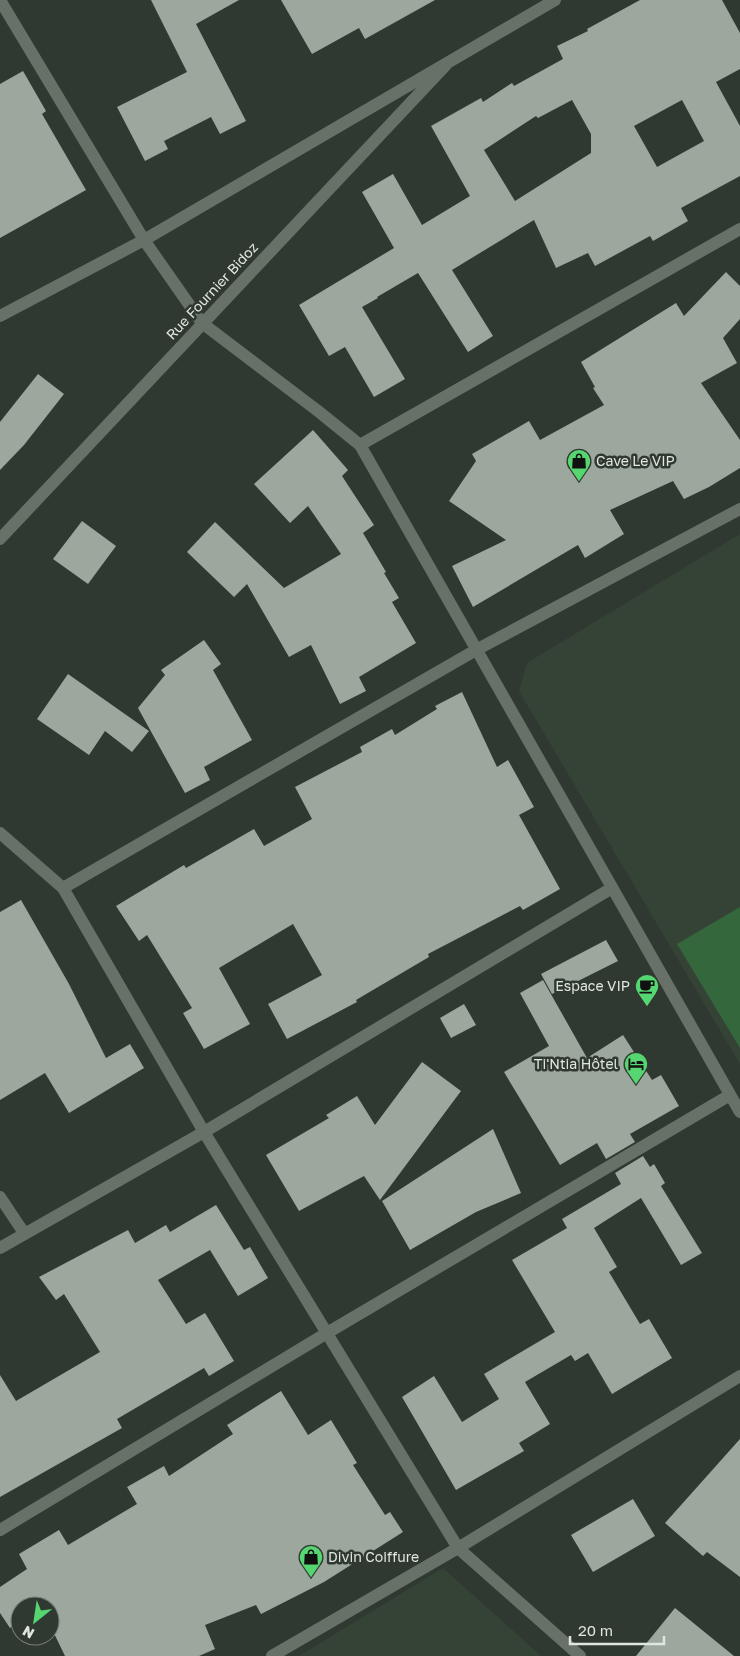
<svg xmlns="http://www.w3.org/2000/svg" width="740" height="1656" font-family="'Golos Text',sans-serif">
<style>
.built{fill:#354336}
.green{fill:#35673d}
.building{fill:#9ca79d;fill-rule:evenodd}
.lines{fill:none;stroke-linecap:round;stroke-linejoin:round}
.minor{stroke:#677168;stroke-width:12}
.labels{text-anchor:middle;stroke-width:5;stroke-linejoin:round;paint-order:stroke}
.street-label{font-size:14px;fill:#e0e6e1;stroke:#303931}
.poi-label{font-size:14px;fill:#e0e6e1;stroke:#303931;text-anchor:start}
</style>
<rect width="100%" height="100%" fill="#303931"/>
<g class="built">
<polygon points="740,534 740,1064 519,691 527,663"/>
<polygon points="443,1568 541,1656 299,1656"/>
</g>
<polygon class="green" points="740,907 740,1048 677,944"/>
<g class="building">
<polygon points="151,0 239,0 196,24 246,121 220,134 211,117 164,141 168,149 145,161 117,107 187,72"/>
<polygon points="281,0 435,0 365,39 359,28 312,54"/>
<path d="M640 0H722L740 33V69L716 82 740 126V176L681 208 688 221 653 241 650 236 595 266 588 253 556 268 534 220 452 270 493 336 468 352 418 273 377 297 378 298 362 307 405 379 374 397 345 347 329 356 299 305 394 248 362 192 393 174 422 225 470 196 431 126 481 98 483 102 512 83 514 86 563 59 557 46 588 31 587 29ZM572 100 591 134V153L515 201 484 150 536 116 538 118ZM682 100 704 141 657 167 634 126Z"/>
<polygon points="23,71 46,111 42,114 86,190 0,238 0,84"/>
<polygon points="726,272 740,286 740,319 723,338 737,363 701,383 740,440 740,468 709,487 684,499 673,481 610,510 624,534 585,558 578,545 473,607 452,566 506,540 449,501 476,461 472,454 529,421 540,440 604,405 593,388 595,387 581,362 676,303 684,316"/>
<polygon points="38,374 64,394 24,445 0,470 0,422"/>
<polygon points="313,430 348,470 342,476 374,525 363,533 386,572 384,573 399,598 392,602 416,643 359,677 366,691 340,704 311,645 289,657 247,584 234,597 187,552 215,522 284,588 341,554 308,506 290,523 254,484"/>
<polygon points="82,521 116,546 88,584 53,559"/>
<polygon points="204,640 221,664 213,670 252,740 204,767 210,780 185,793 138,708 165,675 161,670"/>
<polygon points="68,674 149,731 132,752 105,731 89,755 37,719"/>
<polygon points="462,692 497,767 508,760 534,807 519,815 560,889 523,910 520,906 428,954 429,957 356,1000 357,1002 287,1039 268,1004 322,975 293,924 219,968 250,1024 204,1049 183,1013 192,1008 147,935 139,941 116,906 184,865 186,868 254,829 264,846 312,819 295,787 362,752 360,747 392,729 395,735 437,709 435,706"/>
<polygon points="21,900 69,984 106,1058 130,1044 144,1068 69,1113 45,1073 0,1100 0,912"/>
<polygon points="606,940 618,961 552,994 541,974"/>
<polygon points="543,980 587,1058 623,1035 652,1080 661,1075 679,1106 630,1134 635,1142 606,1159 597,1143 560,1165 504,1072 549,1046 520,993"/>
<polygon points="464,1004 476,1025 451,1038 440,1018"/>
<polygon points="422,1062 461,1091 380,1200 364,1176 299,1211 266,1155 329,1118 326,1115 357,1096 375,1125"/>
<polygon points="493,1129 521,1193 476,1212 410,1250 382,1201"/>
<polygon points="643,1156 650,1167 654,1164 665,1183 661,1186 702,1253 681,1265 641,1198 594,1228 617,1267 609,1272 640,1324 649,1319 672,1358 612,1394 588,1353 575,1361 571,1355 525,1382 550,1424 519,1443 524,1451 456,1490 402,1397 434,1376 462,1422 499,1399 484,1374 555,1332 512,1260 567,1228 562,1219 621,1184 615,1173"/>
<polygon points="216,1205 244,1250 250,1247 268,1278 238,1296 210,1250 158,1280 186,1324 205,1313 234,1361 209,1376 204,1368 117,1419 122,1428 0,1497 0,1375 16,1401 100,1352 64,1294 56,1300 39,1277 128,1230 135,1243 166,1225 170,1232"/>
<polygon points="281,1391 308,1435 331,1420 357,1463 353,1465 385,1515 390,1512 403,1532 324,1582 261,1614 256,1605 205,1625 215,1649 199,1656 65,1656 50,1625 50,1606 20,1606 20,1621 10,1628 0,1613 0,1587 27,1569 19,1554 59,1530 68,1545 137,1504 127,1487 164,1466 169,1476 233,1434 227,1425"/>
<polygon points="740,1439 740,1577 707,1552 703,1556 665,1523"/>
<polygon points="633,1499 655,1536 593,1572 571,1535"/>
<polygon points="675,1608 734,1656 636,1656"/>
</g>
<g class="lines">
<g class="minor">
<polyline points="0,0 144,240 202,323 318,411 360,445 740,1112"/>
<polyline points="0,316 144,240 555,0"/>
<polyline points="360,445 740,229"/>
<polyline points="0,539 446,65"/>
<polyline points="0,833 63,888 204,1132 458,1548 580,1656"/>
<polyline points="63,888 476,650 740,509"/>
<polyline points="0,1197 24,1233"/>
<polyline points="0,1248 204,1132 612,888"/>
<polyline points="0,1530 327,1333 730,1095"/>
<polyline points="272,1656 458,1548 740,1376"/>
</g>
</g>
<defs>
<g id="shop-pin" transform="scale(1.25)"><path d="M0 17L-7.5 6A9.5 9.5 0 1 1 7.5 6Z" fill="#56d671" stroke="#303931"/><path d="M-5-2.5h2.3a2.7 3.5 0 0 1 5.4 0H5L5.5 6h-11ZM-1.5-2.5h3a1.5 2.3 0 0 0-3 0Z" fill="#111"/></g>
<g id="cafe-pin" transform="scale(1.25)"><path d="M0 17L-7.5 6A9.5 9.5 0 1 1 7.5 6Z" fill="#56d671" stroke="#303931"/><path d="M-5.5-4.5H6V0H3Q3 3.5 0 3.5H-2.5Q-5.5 3.5-5.5 0ZM3-3.2v2h1.7v-2ZM-6 4.5H4V6H-6Z" fill="#111"/></g>
<g id="hotel-pin" transform="scale(1.25)"><path d="M0 17L-7.5 6A9.5 9.5 0 1 1 7.5 6Z" fill="#56d671" stroke="#303931"/><path d="M-6-4.5h1.5V1H6V5H4.5V3h-9V5H-6ZM-4 0a1.8 1.8 0 1 1 3.6 0ZM.5 0V-2.5h3Q6-2.5 6 0Z" fill="#111"/></g>
</defs>
<g fill-rule="evenodd">
<use href="#shop-pin" x="579" y="461"/>
<use href="#cafe-pin" x="647" y="986"/>
<use href="#hotel-pin" x="636" y="1064"/>
<use href="#shop-pin" x="311" y="1557"/>
</g>
<g class="labels">
<g class="street-label">
<text transform="translate(212 291) rotate(-47)" y="5">Rue Fournier Bidoz</text>
</g>
<g class="poi-label">
<text x="596" y="466">Cave Le VIP</text>
<text x="630" y="991" text-anchor="end">Espace VIP</text>
<text x="618" y="1069" text-anchor="end">Ti'Ntia Hôtel</text>
<text x="328" y="1562">Divin Coiffure</text>
</g>
</g>
<g transform="translate(35 1621) rotate(210)"><circle r="24" fill="#303931" stroke="#767e77"/>
<path d="M0-4L9 19L0 12L-9 19Z" fill="#56d671"/>
<text y="-8" font-size="14" font-weight="bold" text-anchor="middle" fill="#e0e6e1">N</text>
</g>
<path d="M570 1636v8h94v-8" fill="none" stroke="#e0e6e1" stroke-width="2.5"/>
<text x="578" y="1636" font-size="15" fill="#e0e6e1" stroke="#303931" stroke-width="4" paint-order="stroke">20 m</text>
</svg>
